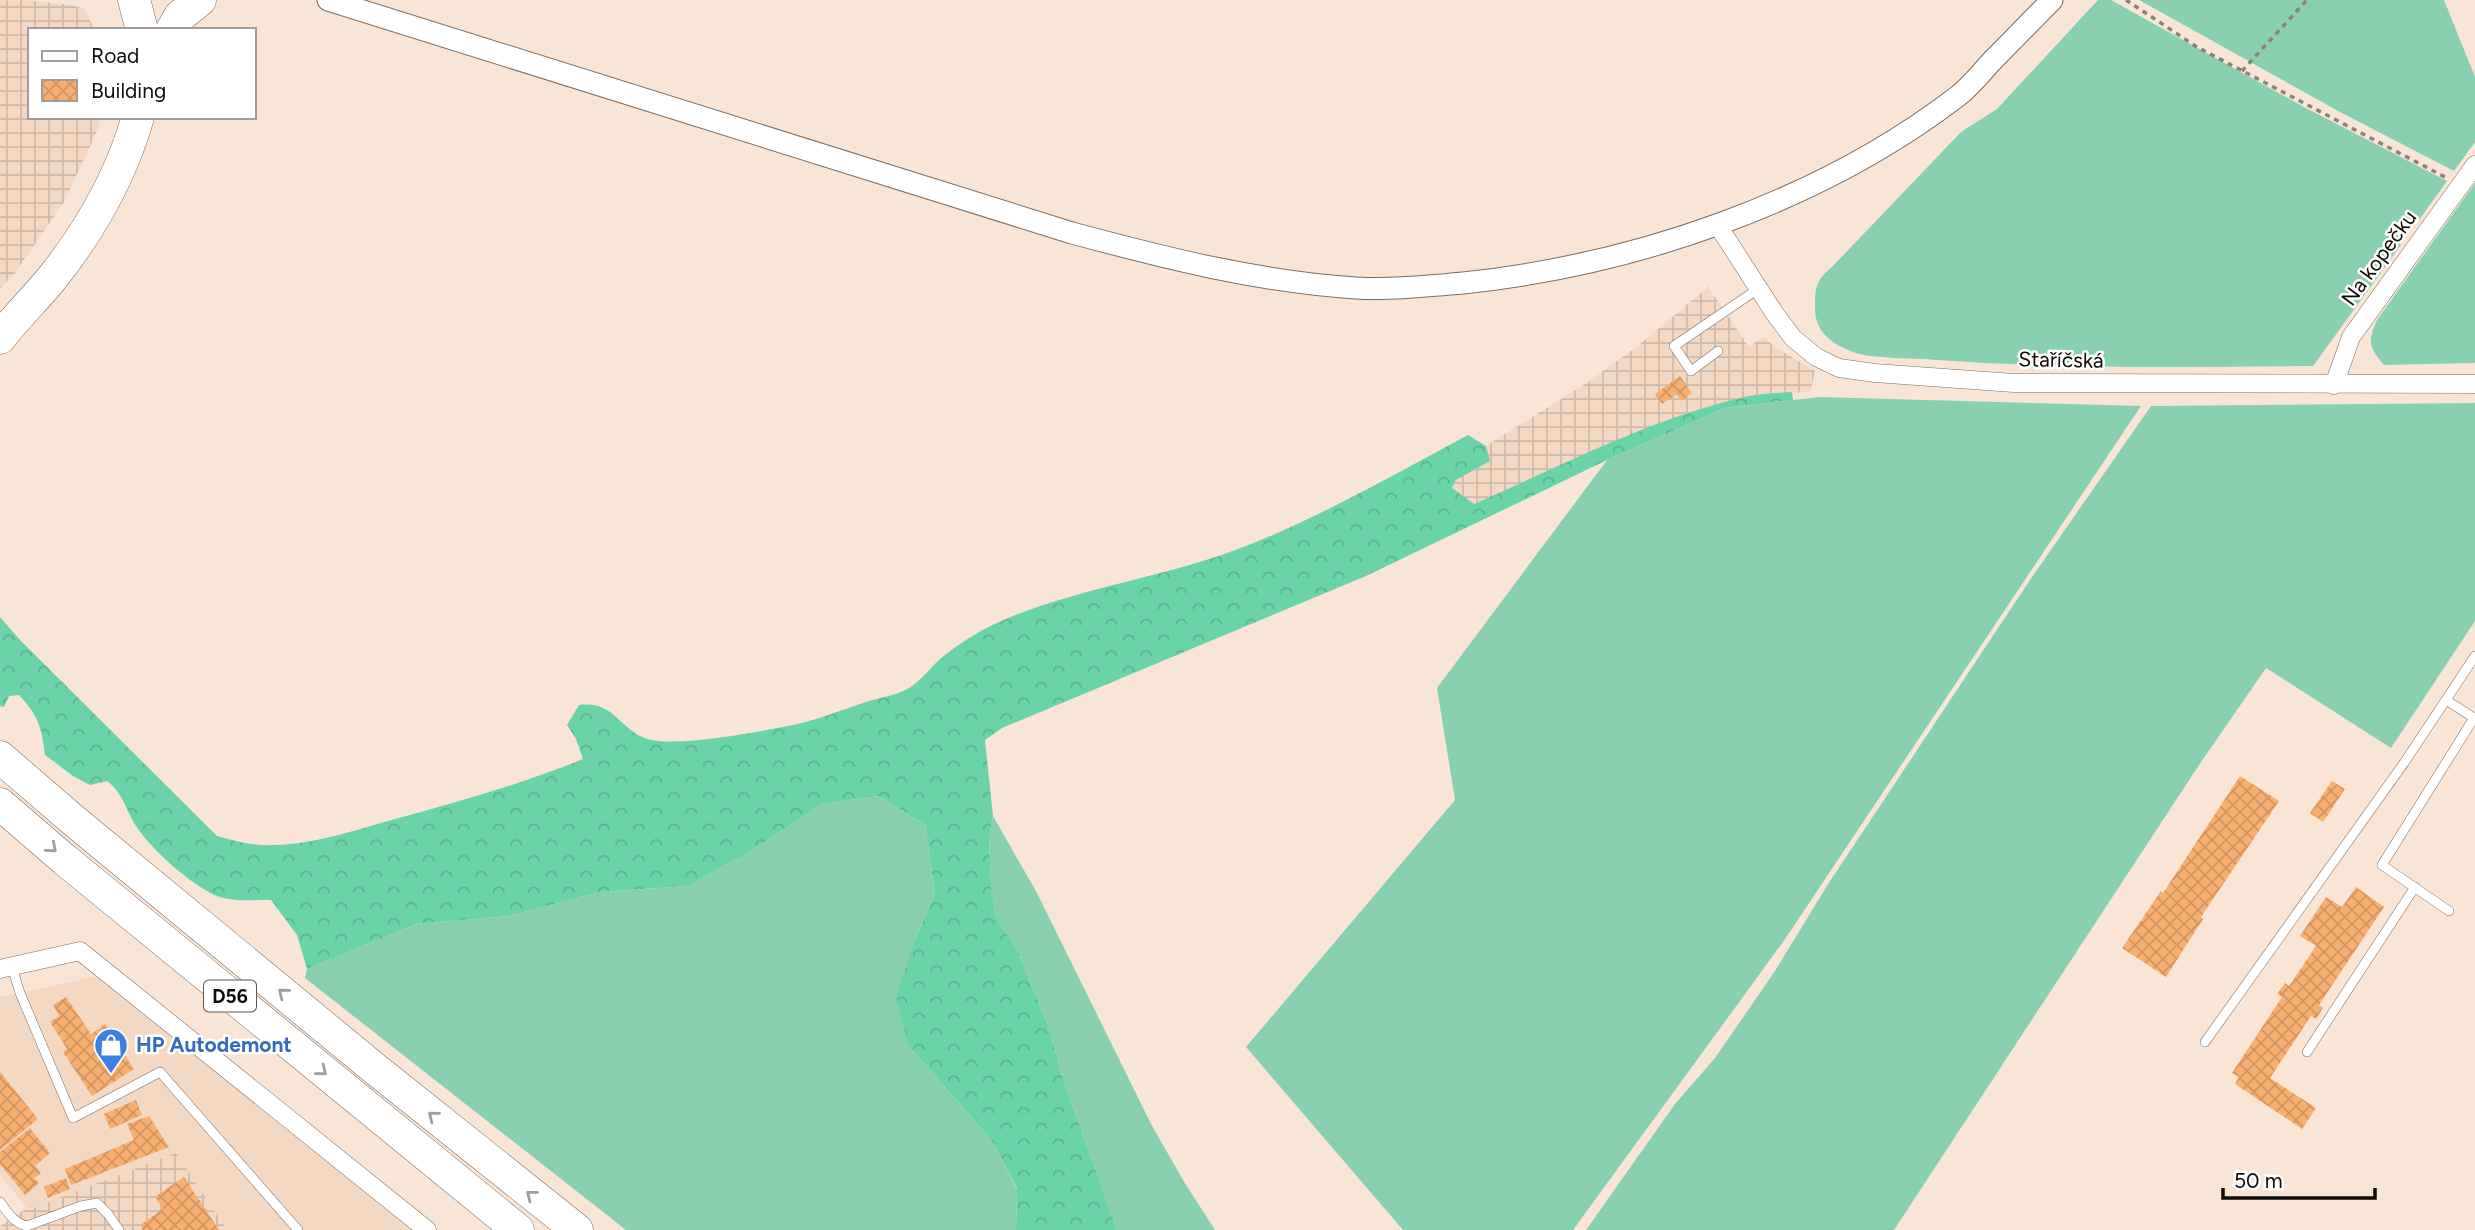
<svg xmlns="http://www.w3.org/2000/svg" width="2475" height="1230" font-family="Figtree,sans-serif">
<style>
.built{fill:#f3d9c4}
.industrial{fill:url(#industrial-grid)}
.grass{fill:#88d0b0}
.forest{fill:url(#forest-crowns)}
.building{fill:url(#building-cross-hatch)}
.lines{fill:none;stroke-linecap:round;stroke-linejoin:round}
.service-casing{stroke:#7d6c5e;stroke-width:10}
.minor-casing{stroke:#7d6c5e;stroke-width:19}
.tertiary-casing{stroke:#7d6c5e;stroke-width:23}
.motorway-casing{stroke:#7d6c5e;stroke-width:33}
.path{stroke:#8e8176;stroke-width:3.5;stroke-dasharray:5 5;stroke-linecap:butt}
.service{stroke:#fff;stroke-width:9}
.minor{stroke:#fff;stroke-width:18}
.tertiary{stroke:#fff;stroke-width:21}
.motorway{stroke:#fff;stroke-width:32}
.oneway{stroke:#a09d9b}
.labels{text-anchor:middle;stroke-width:5;stroke-linejoin:round;paint-order:stroke}
.shield{fill:#fff;stroke:#585451;stroke-width:2}
.shield-label{font-size:19px;font-weight:bold;fill:#110b06}
.street-label{font-size:21px;fill:#110b06;stroke:#fff}
.shop-label{font-size:21px;font-weight:bold;fill:#366cbe;stroke:#fff;text-anchor:start}
</style>
<defs>
<pattern id="industrial-grid" width="8" height="8" patternUnits="userSpaceOnUse" patternTransform="scale(1.75)"><rect width="8" height="8" fill="#f3d9c4"/><path d="M0 4h8M4 0v8" fill="none" stroke="#cfb9a7"/></pattern>
<pattern id="forest-crowns" width="20" height="18" patternUnits="userSpaceOnUse" patternTransform="scale(1.75)"><rect width="20" height="18" fill="#6ad3a8"/><path d="M2 6a3 3 0 1 1 6 0M12 15a3 3 0 1 1 6 0" fill="none" stroke="#5bb48f"/></pattern>
<pattern id="building-cross-hatch" width="8" height="8" patternUnits="userSpaceOnUse" patternTransform="scale(1.75)"><rect width="8" height="8" fill="#f8af70"/><path d="M0 0l8 8M0 8l8-8" fill="none" stroke="#d49560"/></pattern>
</defs>
<rect width="100%" height="100%" fill="#f9e5d6"/>
<polygon class="built" points="98,976 414,1230 227,1230 175,1153 28,1210 0,1174 0,997"/>
<g class="industrial">
<polygon points="0,0 27,0 71,5 85,9 94,30 30,30 30,117 100,117 99,127 64,202 15,273 0,288"/>
<polygon points="1708,287 1749,347 1764,337 1775,347 1815,371 1810,392 1760,394 1704,408 1630,438 1474,504 1452,489 1455,480 1490,461 1486,446 1585,384 1639,345"/>
<polygon points="176,1153 227,1230 0,1230 0,1226 27,1208 28,1210"/>
</g>
<g class="grass">
<path d="M2098 0H2111L2304 107 2447 181 2419 220 2414 217 2396 241 2401 245 2313 366C2188 367 2062 369 1937 360 1918 358 1869 359 1853 352 1832 344 1815 332 1815 308 1815 287 1816 280 1832 267L1961 132 1997 109Z"/>
<polygon points="2139,0 2444,0 2475,77 2475,142 2454,171 2340,112"/>
<path d="M2475 183V363L2384 365C2368 347 2368 341 2377 320Z"/>
<polygon points="1819,397 2141,406 1783,942 1573,1230 1403,1230 1246,1047 1455,800 1437,688 1607,460 1725,408"/>
<polygon points="2475,403 2475,621 2391,748 2266,668 2199,765 1894,1230 1586,1230 1675,1104 1715,1058 1775,971 1830,881 2030,580 2151,406"/>
<polygon points="879,796 925,825 935,893 916,938 909,1046 992,1141 1017,1189 1016,1230 626,1230 305,978 307,969 417,924 509,916 600,892 688,886 754,849 822,804"/>
<polygon points="993,816 1037,893 1151,1124 1183,1180 1215,1230 1117,1230 1062,1076 1048,1025 1016,947 996,918 991,884 989,837"/>
</g>
<path class="forest" d="M1792 392 1793 400 1725 408 1607 460 1366 576 1002 728 985 740 993 816 989 837 991 884 996 918 1016 947 1048 1025 1062 1076 1117 1230H1016L1017 1188 992 1141 909 1046 896 997 916 938 935 893 925 825 879 796 822 804 754 849 688 886 600 892 509 916 417 924 307 969 297 935 271 900C253 900 234 902 217 896 191 885 152 850 136 826 126 810 123 793 107 781L90 785 73 776 45 755C42 728 38 715 19 695L9 696 4 707 0 706V617L21 641 217 836C237 842 255 846 275 845 315 844 356 830 395 819 457 802 522 784 583 759L576 739 567 725 579 705C617 700 620 734 652 740 683 746 751 733 783 727 813 722 841 710 869 701 883 697 897 695 909 688 921 681 930 668 940 659 961 642 983 628 1008 618 1086 586 1172 576 1251 544 1326 514 1397 473 1468 435L1486 446 1490 461 1456 480 1452 488 1474 504C1564 465 1653 417 1749 396 1763 393 1778 393 1792 392Z"/>
<g class="building">
<polygon points="1680,376 1692,393 1681,401 1677,394 1662,404 1655,394"/>
<polygon points="2240,776 2279,801 2201,917 2203,919 2166,977 2122,948 2161,891 2163,893"/>
<polygon points="2332,781 2345,789 2323,822 2310,813"/>
<polygon points="2356,887 2384,907 2319,1005 2323,1008 2316,1019 2311,1016 2270,1078 2316,1108 2302,1129 2235,1084 2239,1077 2232,1073 2282,997 2277,994 2285,983 2289,986 2316,946 2300,936 2326,897 2342,907"/>
<polygon points="66,997 91,1034 105,1024 134,1069 92,1096 63,1052 67,1049 50,1022 59,1016 53,1005"/>
<polygon points="0,1072 38,1119 0,1150"/>
<polygon points="136,1100 142,1115 110,1129 104,1114"/>
<polygon points="149,1116 169,1147 71,1185 65,1169 134,1140 127,1124"/>
<polygon points="30,1128 50,1153 35,1166 41,1173 34,1178 39,1183 25,1195 0,1164 0,1152"/>
<polygon points="184,1177 219,1230 143,1230 140,1225 163,1209 155,1197"/>
<polygon points="66,1178 70,1189 48,1198 44,1187"/>
</g>
<g class="lines">
<g class="service-casing">
<g id="service">
<polyline points="1718,351 1691,371 1674,346 1758,289"/>
<polyline points="2446,700 2474,718 2382,865 2449,911"/>
<polyline points="12,967 20,993 73,1118 160,1072 298,1230"/>
<polyline points="2205,1042 2404,763 2475,656"/>
<polyline points="2307,1052 2415,887"/>
<path d="M0 1202C8 1213 14 1223 27 1226L81 1206 97 1203 108 1214 119 1230"/>
</g>
</g>
<g class="minor-casing">
<g id="minor">
<polyline points="1717,224 1775,314 1793,338 1816,357 1839,368 1875,373 2014,383 2475,384"/>
<polyline points="2334,385 2351,337 2475,165"/>
<polyline points="0,969 80,951 427,1230"/>
</g>
</g>
<g class="tertiary-casing">
<path id="tertiary" d="M328 0 1072 233C1165 258 1260 282 1356 288 1391 290 1428 286 1463 283 1635 265 1820 202 1958 96 1971 86 1981 73 1992 61 2012 41 2032 20 2052 0"/>
</g>
<g class="motorway-casing">
<g id="motorway">
<polyline points="134,0 142,30"/>
<polyline points="172,30 180,16 200,0"/>
<path d="M0 338C16 317 36 298 53 277 91 229 121 176 138 117"/>
<polyline points="0,757 73,820 374,1068 577,1230"/>
<polyline points="0,804 65,860 518,1230"/>
</g>
</g>
<g class="path">
<polyline points="2126,0 2197,47 2445,177"/>
<polyline points="2242,71 2307,0"/>
</g>
<use href="#service" class="service"/>
<use href="#minor" class="minor"/>
<use href="#tertiary" class="tertiary"/>
<use href="#motorway" class="motorway"/>
</g>
<defs><path id="oneway-chevron" d="M-2-3.5L2.5 0L-2 3.5" fill="none" stroke-width="1.6" stroke-linecap="round" stroke-linejoin="round" transform="scale(1.75)"/></defs>
<g class="oneway">
<use href="#oneway-chevron" transform="translate(52 848) rotate(41)"/>
<use href="#oneway-chevron" transform="translate(283 993) rotate(-141)"/>
<use href="#oneway-chevron" transform="translate(322 1071) rotate(39)"/>
<use href="#oneway-chevron" transform="translate(433 1116) rotate(-141)"/>
<use href="#oneway-chevron" transform="translate(531 1195) rotate(-142)"/>
</g>
<defs>
<g id="shop-pin" transform="scale(1.75)"><path d="M0 17L-7.5 6A9.5 9.5 0 1 1 7.5 6Z" fill="#3f7fe0" stroke="#fff"/><path d="M-5-2.5h2.3a2.7 3.5 0 0 1 5.4 0H5L5.5 6h-11ZM-1.5-2.5h3a1.5 2.3 0 0 0-3 0Z" fill="#fff"/></g>
</defs>
<g fill-rule="evenodd">
<use href="#shop-pin" x="111" y="1045"/>
</g>
<g class="labels">
<rect class="shield" x="204" y="980.5" width="52" height="31" rx="5"/>
<g class="shield-label">
<text x="230" y="1003">D56</text>
</g>
<g class="street-label">
<text transform="translate(2379 258) rotate(-54)" y="7">Na kopečku</text>
<text transform="translate(2061 360) rotate(1)" y="7">Staříčská</text>
</g>
<g class="shop-label">
<text x="136" y="1052">HP Autodemont</text>
</g>
</g>
<rect x="28" y="28" width="228" height="91" fill="#ffffff" stroke="#a09d9b" stroke-width="2"/>
<rect x="42" y="51" width="35" height="10" fill="#ffffff" stroke="#a09d9b" stroke-width="2"/>
<text x="91" y="63" font-size="21" fill="#110b06">Road</text>
<rect x="42" y="80" width="35" height="21" fill="url(#building-cross-hatch)" stroke="#a09d9b" stroke-width="2"/>
<text x="91" y="98" font-size="21" fill="#110b06">Building</text>
<path d="M2223 1188v10h152v-10" fill="none" stroke="#110b06" stroke-width="3.5"/>
<text x="2234" y="1188" font-size="21" fill="#110b06" stroke="#ffffff" stroke-width="5" paint-order="stroke">50 m</text>
</svg>
